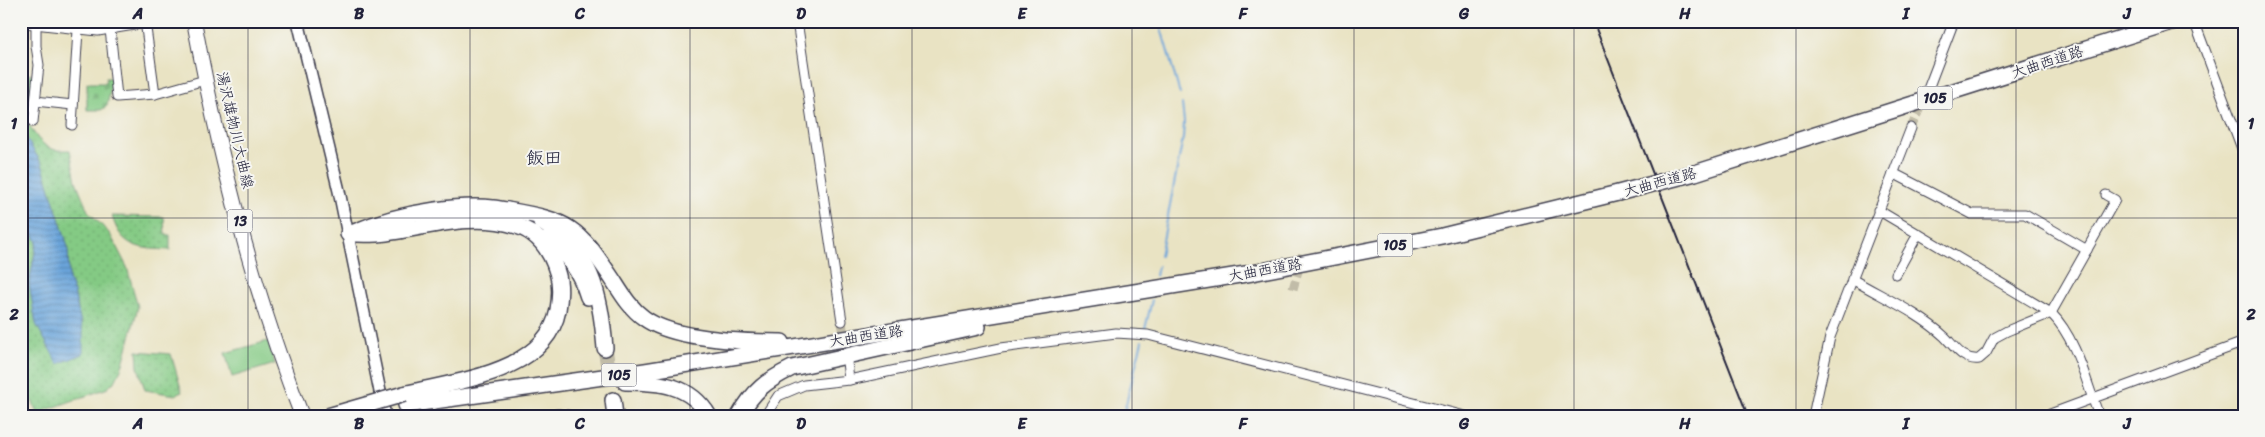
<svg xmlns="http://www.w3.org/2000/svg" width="2265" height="437" font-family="Sriracha,'Klee One',sans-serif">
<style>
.grass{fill:url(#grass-dots);stroke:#537660}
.cemetery{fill:url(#cemetery-stones);stroke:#537660}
.green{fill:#84ca84;stroke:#537660}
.water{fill:url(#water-rules);stroke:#46638a}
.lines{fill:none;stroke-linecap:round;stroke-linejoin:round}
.stream{stroke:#6aa4da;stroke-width:2}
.street-tunnel{stroke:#c1bca8;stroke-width:9;stroke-dasharray:9 4.5;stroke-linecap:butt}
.highway-tunnel{stroke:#c1bca8;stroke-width:15;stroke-dasharray:15 8;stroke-linecap:butt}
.street-casing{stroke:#403f4f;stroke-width:11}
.secondary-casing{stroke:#403f4f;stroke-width:14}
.primary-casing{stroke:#403f4f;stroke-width:16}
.highway-casing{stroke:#403f4f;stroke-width:18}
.street{stroke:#fff;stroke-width:9}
.secondary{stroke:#fff;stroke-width:11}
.primary{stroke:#fff;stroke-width:14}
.highway{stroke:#fff;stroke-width:15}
.rail{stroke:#22223b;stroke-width:2}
.highway-bridge-casing{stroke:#403f4f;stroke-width:18;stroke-linecap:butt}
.highway-bridge{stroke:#fff;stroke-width:15}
.grid{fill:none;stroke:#22223b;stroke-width:1;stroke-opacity:0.55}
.labels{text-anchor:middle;stroke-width:4;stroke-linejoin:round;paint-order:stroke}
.shield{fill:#f6f6f2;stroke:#626272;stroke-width:1}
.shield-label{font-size:14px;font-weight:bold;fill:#22223b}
.street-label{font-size:15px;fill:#22223b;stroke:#f6f6f2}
.quarter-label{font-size:18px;fill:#22223b;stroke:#f6f6f2}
.neatline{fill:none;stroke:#22223b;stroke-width:2}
.grid-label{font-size:16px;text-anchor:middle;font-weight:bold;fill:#22223b}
</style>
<defs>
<pattern id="grass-dots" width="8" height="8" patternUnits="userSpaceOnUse" patternTransform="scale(1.25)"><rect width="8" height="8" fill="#84ca84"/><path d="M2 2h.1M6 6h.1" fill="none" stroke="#72ad73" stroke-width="1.8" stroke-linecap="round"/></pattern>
<pattern id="cemetery-stones" width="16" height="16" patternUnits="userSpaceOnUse" patternTransform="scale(1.25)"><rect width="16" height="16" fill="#84ca84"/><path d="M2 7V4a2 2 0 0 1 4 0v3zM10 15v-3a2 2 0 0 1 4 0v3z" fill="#72ad73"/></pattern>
<pattern id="water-rules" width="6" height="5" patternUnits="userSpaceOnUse" patternTransform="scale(1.25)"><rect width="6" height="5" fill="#6aa4da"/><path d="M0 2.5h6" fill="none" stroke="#5785b2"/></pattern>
</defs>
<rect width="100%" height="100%" fill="#f6f6f2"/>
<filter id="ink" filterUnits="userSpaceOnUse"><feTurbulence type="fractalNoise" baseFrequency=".02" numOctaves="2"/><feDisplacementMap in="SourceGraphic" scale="10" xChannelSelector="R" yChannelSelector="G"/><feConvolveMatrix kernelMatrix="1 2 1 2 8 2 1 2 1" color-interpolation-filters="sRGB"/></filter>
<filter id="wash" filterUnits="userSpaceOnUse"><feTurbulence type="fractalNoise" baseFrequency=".0096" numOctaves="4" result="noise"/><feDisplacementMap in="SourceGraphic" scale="20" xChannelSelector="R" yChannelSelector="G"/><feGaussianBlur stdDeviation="1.12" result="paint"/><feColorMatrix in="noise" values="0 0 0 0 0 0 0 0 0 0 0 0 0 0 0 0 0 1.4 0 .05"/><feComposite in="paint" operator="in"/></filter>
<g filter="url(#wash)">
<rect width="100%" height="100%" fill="#e9e3c3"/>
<g class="grass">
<polygon points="21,74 36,75 33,101 21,101"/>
<path d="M21 106C26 120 36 142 50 148 56 151 63 150 70 150L76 181 88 211 110 234 127 267 138 307 123 364 116 380 108 388 38 413 21 379V208L37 242 29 284 83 333 74 292 69 280 68 247 42 164 21 130Z"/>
<path d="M112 216 164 217 165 235H170V250C140 249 121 248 112 216Z"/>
<polygon points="137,351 171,354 182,392 175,395 145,390 138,367"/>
</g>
<polygon class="cemetery" points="106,78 113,78 107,106 101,110 87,110 87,83 105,83"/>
<polygon class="green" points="268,341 275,364 232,377 225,353"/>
<polygon class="water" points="21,130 42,164 68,247 69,280 74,292 83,333 83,354 58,364 36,324 29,284 37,242 21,208"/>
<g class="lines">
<g class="stream">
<polyline points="1159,21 1180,94"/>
<polyline points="1160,256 1183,138 1184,122 1182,104"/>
<polyline points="1156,276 1158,266"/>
<polyline points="1145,329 1152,300"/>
<polyline points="1123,416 1142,341"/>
</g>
</g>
</g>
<g filter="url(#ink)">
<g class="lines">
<g class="street-tunnel">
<polyline points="1911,128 1923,101"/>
<polyline points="1293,289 1303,253"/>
<polyline points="842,321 847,360"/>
</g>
<polyline class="highway-tunnel" points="605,348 613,400"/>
<g class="street-casing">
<g id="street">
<polyline points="145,21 155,94"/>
<polyline points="797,21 842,321"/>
<polyline points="21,26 25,23 98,31 158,21"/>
<polyline points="2196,26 2244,154"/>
<polyline points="110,29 117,97 155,94 205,80"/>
<polyline points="1928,89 1954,21"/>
<polyline points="35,101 73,105"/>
<polyline points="33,122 39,65 36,46 36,25"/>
<polyline points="72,125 78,30"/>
<polyline points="1893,173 1972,214 2025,214 2087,250"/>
<path d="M1878 210 2051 313C2077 339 2086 382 2099 416"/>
<polyline points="1896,274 1918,234"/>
<path d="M1852 279C1882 297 1918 312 1945 337 1955 347 1963 361 1979 359L1986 353 1994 338 2007 331 2051 313 2115 200 2106 195"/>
<polyline points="847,362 849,380"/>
<polyline points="544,416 558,414 574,416"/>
<polyline points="765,416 778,396 804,385 849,380 1001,348 1116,333 1148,335 1465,416"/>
<polyline points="1813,416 1830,337 1911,128"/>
<polyline points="2045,416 2244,342"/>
</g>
</g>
<g class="secondary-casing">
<polyline id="secondary" points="298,21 339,191 385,416"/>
</g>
<g class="primary-casing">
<path id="primary" d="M194 21C219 155 252 289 302 416"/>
</g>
<g class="highway-casing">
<g id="highway">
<polyline points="1695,173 2175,21"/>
<path d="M507 210C570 221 577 226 613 280 622 294 630 308 644 318 674 340 746 342 782 342"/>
<path d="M541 222C592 252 600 292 605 348"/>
<path d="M354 232C395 214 473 198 517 213"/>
<path d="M348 234C360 234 373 235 386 233 429 227 474 212 517 226 539 233 551 252 557 272 561 284 560 298 558 310 546 373 456 381 404 394"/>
<path d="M544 240C567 251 581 274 588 297"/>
<path d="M625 382C659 382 690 384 709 416"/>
<polyline points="613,400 615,416"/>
<polyline points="406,405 645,371 1252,273 1442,236 1618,193"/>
<path d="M739 416C754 390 766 381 792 368L978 327"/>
</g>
</g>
<use href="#street" class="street"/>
<use href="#secondary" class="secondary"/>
<use href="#primary" class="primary"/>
<use href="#highway" class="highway"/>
<polyline class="rail" points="1593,21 1748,416"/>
<g class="highway-bridge-casing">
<g id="highway-bridge">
<polyline points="1618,193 1695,173"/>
<polyline points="328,416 404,394"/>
</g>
</g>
<use href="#highway-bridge" class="highway-bridge"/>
</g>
</g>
<path class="grid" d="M248 21V416M470 21V416M690 21V416M912 21V416M1132 21V416M1354 21V416M1574 21V416M1796 21V416M2016 21V416M21 218H2244"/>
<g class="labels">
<g class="shield">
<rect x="1917.5" y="86.5" width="35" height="23" rx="4"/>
<rect x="227.5" y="209.5" width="25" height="23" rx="4"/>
<rect x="1377.5" y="233.5" width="35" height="23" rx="4"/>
<rect x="601.5" y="363.5" width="35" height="23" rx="4"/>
</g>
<g class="shield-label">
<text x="1935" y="103">105</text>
<text x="240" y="226">13</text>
<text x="1395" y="250">105</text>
<text x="619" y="380">105</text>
</g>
<g class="street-label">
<text transform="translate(2047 62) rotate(-18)" y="5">大曲西道路</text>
<text transform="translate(235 130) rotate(77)" y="5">湯沢雄物川大曲線</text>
<text transform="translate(1660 182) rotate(-15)" y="5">大曲西道路</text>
<text transform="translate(1265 270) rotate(-10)" y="5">大曲西道路</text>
<text transform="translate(866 336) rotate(-9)" y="5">大曲西道路</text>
</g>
<g class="quarter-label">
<text x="544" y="164">飯田</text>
</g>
</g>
<rect width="2265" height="437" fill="none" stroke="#f6f6f2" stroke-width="55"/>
<rect x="28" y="28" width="2210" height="382" class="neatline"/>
<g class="grid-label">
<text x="138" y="19">A</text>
<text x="359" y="19">B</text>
<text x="580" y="19">C</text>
<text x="801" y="19">D</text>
<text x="1022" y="19">E</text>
<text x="1243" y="19">F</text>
<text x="1464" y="19">G</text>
<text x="1685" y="19">H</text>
<text x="1906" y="19">I</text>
<text x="2127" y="19">J</text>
<text x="14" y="129">1</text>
<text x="2251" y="129">1</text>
<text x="14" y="320">2</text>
<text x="2251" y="320">2</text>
<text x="138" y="429">A</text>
<text x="359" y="429">B</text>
<text x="580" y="429">C</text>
<text x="801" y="429">D</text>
<text x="1022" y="429">E</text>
<text x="1243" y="429">F</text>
<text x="1464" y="429">G</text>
<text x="1685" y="429">H</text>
<text x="1906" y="429">I</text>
<text x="2127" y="429">J</text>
</g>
</svg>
